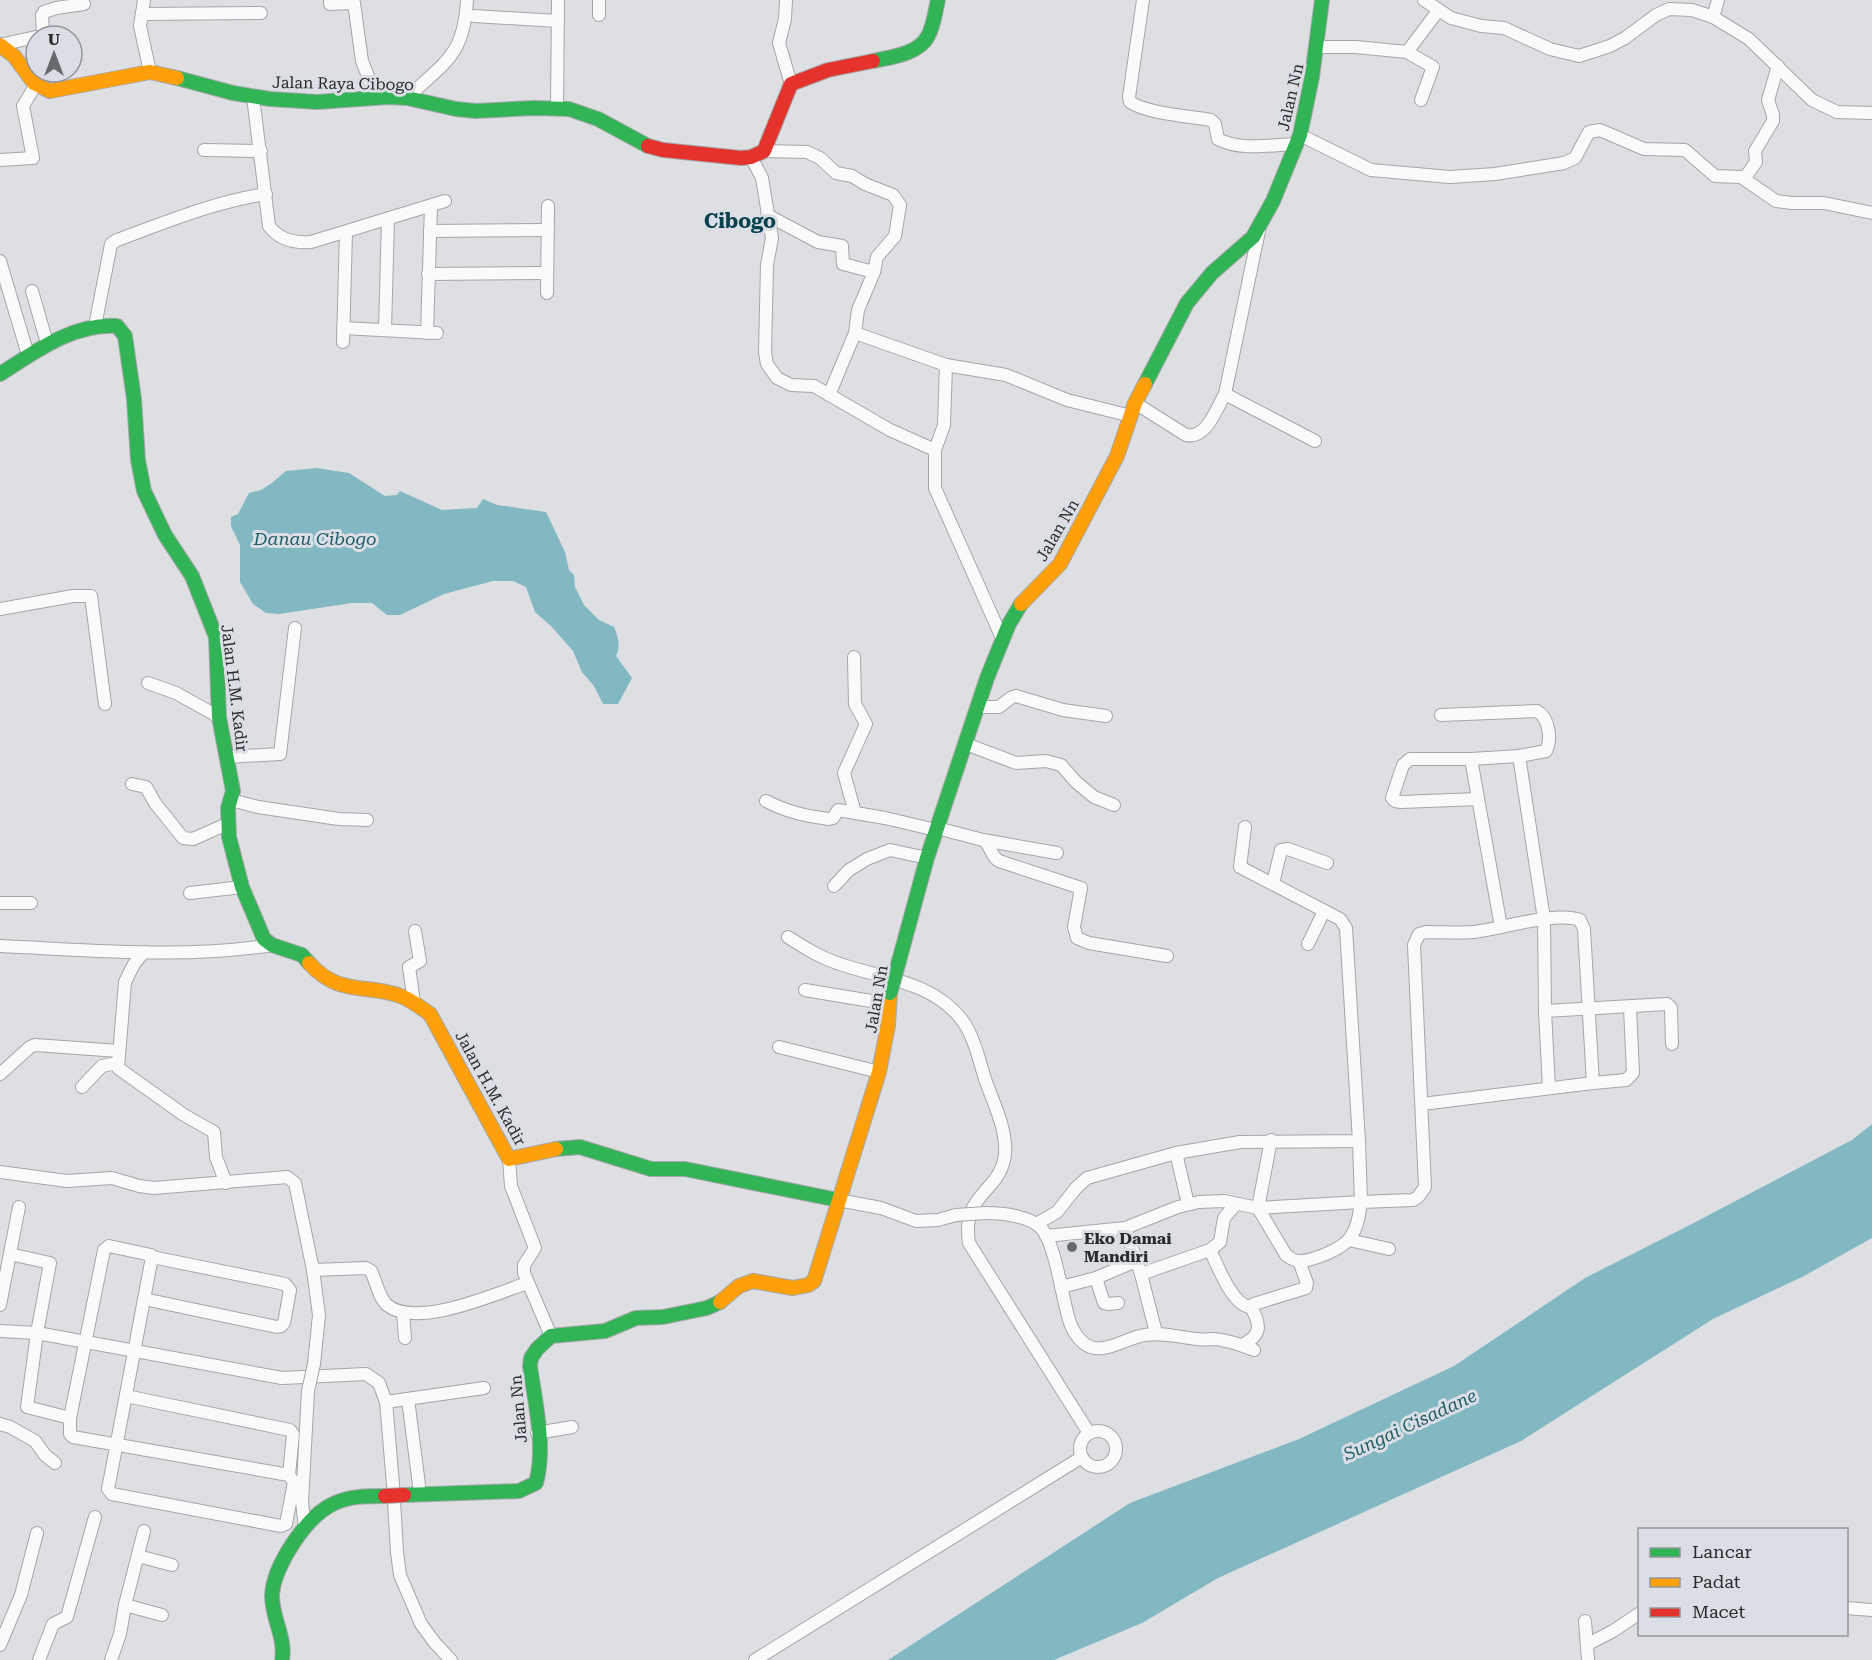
<svg xmlns="http://www.w3.org/2000/svg" width="1872" height="1660" font-family="'Roboto Serif',serif">
<style>
.water{fill:#82b8c1}
.lines{fill:none;stroke-linecap:round;stroke-linejoin:round}
.street-casing{stroke:#a5a6a8;stroke-width:14}
.fast-casing{stroke:#a5a6a8;stroke-width:16}
.slow-casing{stroke:#a5a6a8;stroke-width:16}
.jam-casing{stroke:#a5a6a8;stroke-width:16}
.street{stroke:#fafafb;stroke-width:12}
.fast{stroke:#30b455;stroke-width:14}
.slow{stroke:#ff9f0a;stroke-width:14}
.jam{stroke:#e5322d;stroke-width:14}
.street-bridge-casing{stroke:#a5a6a8;stroke-width:14;stroke-linecap:butt}
.fast-bridge-casing{stroke:#a5a6a8;stroke-width:16;stroke-linecap:butt}
.jam-bridge-casing{stroke:#a5a6a8;stroke-width:16;stroke-linecap:butt}
.street-bridge{stroke:#fafafb;stroke-width:12}
.fast-bridge{stroke:#30b455;stroke-width:14}
.jam-bridge{stroke:#e5322d;stroke-width:14}
.poi-dot{fill:#68696c;stroke:#dbdee4;stroke-width:2}
.labels{text-anchor:middle;stroke-width:6;stroke-linejoin:round;paint-order:stroke}
.street-label{font-size:16px;fill:#292a2d;stroke:#dbdee4}
.poi-label{font-size:16px;font-weight:bold;fill:#292a2d;stroke:#dbdee4;text-anchor:start}
.water-label{font-size:18px;font-style:italic;fill:#1e5e67;stroke:#dbdee4}
.quarter-label{font-size:20px;font-weight:bold;fill:#06414f;stroke:#dbdee4}
</style>
<rect width="100%" height="100%" fill="#dddfe2"/>
<g class="water">
<path d="M316 468 349 473 385 496 397 495 400 491 442 510 477 508 483 499 497 505 546 512 565 552 569 570 574 575 575 587 584 605 599 620 614 627C618 636 621 647 616 656L632 678 618 704H603L594 686 582 672 573 651 552 627 535 612 526 587 513 581H493L444 594 400 615H387L372 603H352L279 614 266 613 253 604 240 582V545L231 526V517L238 514 249 493 261 490 272 483 286 471Z"/>
<polygon points="1872,1124 1872,1238 1804,1276 1713,1319 1521,1441 1218,1578 1142,1623 1054,1660 888,1660 1130,1503 1299,1439 1454,1366 1585,1278 1682,1229 1852,1140"/>
</g>
<g class="lines">
<g class="street-casing">
<g id="street">
<polyline points="144,0 140,26 150,72"/>
<polyline points="330,0 330,4 354,3 362,61 376,97"/>
<polyline points="599,0 599,15"/>
<polyline points="786,0 785,19 779,43 791,84"/>
<path d="M1143 0 1129 97 1130 102C1149 114 1188 116 1211 120L1215 124 1218 139C1240 151 1271 145 1295 144"/>
<polyline points="1424,0 1451,18 1481,26 1504,28 1550,49 1579,56 1610,46 1625,38 1656,15 1669,9 1692,10 1713,17 1749,39 1812,100 1837,112 1872,113"/>
<polyline points="142,14 261,13"/>
<polyline points="474,16 558,21"/>
<polyline points="1713,17 1718,0"/>
<polyline points="41,36 43,34 42,15 44,12 56,8 84,4"/>
<polyline points="0,45 36,37"/>
<polyline points="1317,47 1356,47 1407,52 1438,11"/>
<polyline points="1407,52 1433,67 1421,100"/>
<path d="M253 97 269 226C279 240 296 243 311 242L445 201"/>
<path d="M407 98C444 62 464 57 467 0"/>
<polyline points="557,108 558,0"/>
<polyline points="1300,135 1371,170 1450,177 1495,174 1564,163 1575,158 1589,132 1600,130 1644,149 1685,150 1715,176 1741,177 1776,201 1792,203 1824,203 1872,213"/>
<polyline points="204,150 261,151"/>
<polyline points="764,151 807,152 820,158 836,173 852,176 865,184 893,195 900,205 895,236 877,257 874,272 858,310 855,333 946,365 944,425 935,450 935,488 1002,638"/>
<polyline points="751,157 762,178 772,238 767,265 765,352 767,364 777,378 791,385 814,386 890,430 935,450"/>
<polyline points="0,160 33,158 23,106 35,86"/>
<polyline points="1744,179 1756,162 1755,151 1773,121 1773,115 1768,100 1778,66"/>
<polyline points="767,215 818,242 842,246 843,264 874,272"/>
<polyline points="430,231 548,230"/>
<polyline points="0,261 28,355"/>
<polyline points="428,274 547,273"/>
<polyline points="32,291 47,343"/>
<polyline points="547,293 548,206"/>
<path d="M95 326 111 244 117 240C166 222 214 202 266 194"/>
<polyline points="343,328 437,333"/>
<polyline points="385,330 388,219"/>
<polyline points="427,333 431,206"/>
<polyline points="343,342 346,232"/>
<polyline points="946,365 1006,375 1067,400 1131,416"/>
<polyline points="1225,394 1259,231"/>
<polyline points="829,395 855,333"/>
<path d="M1135 403 1186 435C1207 439 1216 409 1225 394L1315 441"/>
<polyline points="0,609 73,596 91,596 105,704"/>
<polyline points="854,657 855,704 866,724 844,773 855,813"/>
<polyline points="148,683 176,693 219,717"/>
<polyline points="978,707 999,707 1012,697 1016,696 1063,710 1106,716"/>
<path d="M1441 715 1537 711C1549 718 1552 739 1546 751L1519 756 1471 759H1410L1403 765 1392 798 1395 801 1401 802 1478 799"/>
<polyline points="966,744 1016,763 1046,761 1061,765 1076,782 1094,797 1114,805"/>
<polyline points="1519,756 1544,919 1545,1011 1549,1088"/>
<polyline points="227,757 280,754 295,628"/>
<polyline points="1471,759 1501,927"/>
<polyline points="132,784 146,787 155,803 183,838 193,839 227,824"/>
<polyline points="231,800 258,807 339,819 367,820"/>
<path d="M766 801C787 812 806 816 829 819L833 818 838 810 885 818 936 830"/>
<polyline points="937,828 983,840 1057,853"/>
<path d="M983 840C991 845 991 857 999 861L1081 888 1074 927 1077 938 1089 943 1167 956"/>
<polyline points="1273,883 1281,850 1288,849 1327,863"/>
<polyline points="834,886 849,870 867,859 890,850 927,858"/>
<polyline points="190,893 242,887"/>
<polyline points="0,903 31,903"/>
<path d="M788 937C805 948 821 958 840 964 883 979 932 981 962 1020 974 1036 979 1060 985 1079 993 1102 1007 1129 1005 1154 1001 1193 961 1192 969 1243L1089 1433"/>
<polyline points="1308,944 1324,911"/>
<path d="M0 946C90 950 183 959 272 945"/>
<polyline points="144,952 134,964 125,982 118,1068 184,1115 214,1132 216,1157 226,1183"/>
<polyline points="805,990 889,1004"/>
<polyline points="414,1002 409,967 420,961 415,931"/>
<polyline points="1545,1011 1667,1004 1671,1008 1672,1044"/>
<polyline points="779,1047 879,1072"/>
<polyline points="0,1074 30,1047 35,1045 119,1051"/>
<polyline points="82,1087 102,1066 117,1063"/>
<polyline points="1422,1104 1593,1083"/>
<path d="M1271 1140 1258 1208 1286 1255C1290 1258 1294 1261 1299 1261 1313 1261 1342 1249 1350 1238 1358 1227 1359 1215 1361 1202L1413 1200 1418 1197 1425 1187 1414 945 1419 934 1426 932C1442 932 1458 933 1473 932 1501 929 1555 911 1580 920L1584 929 1593 1083 1626 1080 1633 1073 1630 1007"/>
<polyline points="1176,1153 1188,1204"/>
<polyline points="509,1159 511,1186 535,1248 524,1265 524,1273 551,1336"/>
<path d="M0 1172 67 1181 112 1178 139 1186 154 1188 287 1177 295 1183 313 1270 366 1268 371 1271C376 1281 379 1298 387 1305 416 1329 495 1294 527 1283"/>
<polyline points="838,1200 881,1208 916,1221 938,1220 956,1215"/>
<path d="M986 1213C1002 1213 1031 1216 1042 1229 1054 1243 1061 1289 1066 1308 1069 1322 1073 1335 1085 1344 1102 1357 1127 1337 1145 1335 1162 1332 1179 1337 1196 1339 1202 1340 1208 1339 1214 1339 1228 1340 1241 1345 1254 1350"/>
<polyline points="1036,1224 1057,1212 1076,1188 1087,1178 1176,1153 1240,1142 1359,1141 1346,928 1340,919 1240,867 1245,827"/>
<polyline points="1125,1228 1141,1274 1156,1333"/>
<polyline points="1046,1236 1125,1228 1178,1207 1199,1202 1224,1201 1258,1208 1361,1202 1359,1141"/>
<polyline points="1349,1240 1389,1249"/>
<path d="M1210 1250C1218 1266 1232 1306 1251 1307"/>
<polyline points="10,1254 50,1263 37,1333 27,1407 70,1418"/>
<polyline points="313,1270 319,1315 314,1364"/>
<polyline points="1141,1274 1210,1250 1220,1242 1224,1218 1236,1204"/>
<polyline points="1096,1278 1104,1303 1108,1304 1118,1303"/>
<polyline points="1061,1287 1096,1278 1136,1261"/>
<polyline points="144,1299 277,1327 281,1326 284,1323 290,1290 285,1284 152,1257"/>
<polyline points="0,1305 19,1207"/>
<polyline points="403,1312 405,1338"/>
<polyline points="0,1331 37,1333 282,1378 366,1374 379,1383 386,1402 393,1484 397,1552 400,1575 421,1624 435,1643 451,1660"/>
<path d="M1242 1345C1262 1335 1261 1325 1251 1307L1254 1304 1306 1288 1307 1283 1299 1261"/>
<polyline points="126,1396 290,1430 293,1434 289,1475"/>
<polyline points="408,1399 419,1485"/>
<polyline points="386,1402 484,1388"/>
<polyline points="0,1424 10,1427 35,1441 45,1455 55,1463"/>
<circle cx="1098" cy="1449" r="18"/>
<polyline points="537,1433 572,1427"/>
<path d="M112 1494 281 1526 286 1524 294 1482 289 1475 73 1437 70 1434V1418L104 1250 109 1246 151 1255 152 1257C137 1335 123 1412 108 1489L112 1494"/>
<polyline points="305,1528 302,1502 308,1391"/>
<polyline points="138,1556 172,1565"/>
<polyline points="125,1605 162,1615"/>
<polyline points="1846,1608 1872,1610"/>
<polyline points="1585,1621 1588,1660"/>
<polyline points="1588,1644 1613,1631 1640,1613"/>
<polyline points="0,1645 21,1595 37,1533"/>
<polyline points="39,1660 53,1624 67,1617 95,1517"/>
<polyline points="111,1660 120,1634 125,1605 144,1531"/>
<polyline points="755,1660 1082,1457"/>
</g>
</g>
<g class="fast-casing">
<g id="fast">
<path d="M873 61C891 57 919 54 928 36 934 25 935 12 938 0"/>
<polyline points="177,78 233,93 270,99 317,102 388,97 407,98 456,109 476,111 534,108 569,109 598,119 648,146"/>
<path d="M0 374C35 352 73 323 117 326L125 336 134 399 138 460 144 491 165 535 192 576 216 637 219 717 233 791 228 808 229 837 242 887 264 939 272 945 302 955 309 963"/>
<polyline points="1145,384 1187,303 1212,273 1253,237 1273,201 1300,135 1312,77 1322,0"/>
<polyline points="899,961 927,858 987,678 1009,624 1021,604"/>
<polyline points="556,1149 580,1147 651,1169 685,1169 838,1200"/>
<path d="M404 1495 519 1491 536 1483C546 1446 535 1403 530 1366L531 1358 537 1349 551 1336 605 1331 636 1318 663 1317 707 1308 720 1302"/>
<path d="M282 1660C286 1637 272 1619 272 1596 273 1566 307 1515 335 1503 350 1496 368 1496 385 1496"/>
</g>
</g>
<g class="slow-casing">
<g id="slow">
<polyline points="0,45 14,56 34,83 50,91 150,72 177,78"/>
<polyline points="1021,604 1060,564 1117,456 1135,403 1145,384"/>
<path d="M309 963C338 995 362 984 398 995 410 999 420 1007 430 1014L509 1159 556 1149"/>
<polyline points="720,1302 739,1286 753,1281 793,1288 808,1285 814,1281 879,1072 888,1025 890,993"/>
</g>
</g>
<g class="jam-casing">
<polyline id="jam" points="648,146 663,150 741,158 751,157 764,151 791,84 828,70 873,61"/>
</g>
<use href="#street" class="street"/>
<use href="#fast" class="fast"/>
<use href="#slow" class="slow"/>
<use href="#jam" class="jam"/>
<g class="street-bridge-casing">
<g id="street-bridge">
<polyline points="956,1215 986,1213"/>
<polyline points="308,1391 314,1364"/>
</g>
</g>
<g class="fast-bridge-casing">
<polyline id="fast-bridge" points="890,993 899,961"/>
</g>
<g class="jam-bridge-casing">
<polyline id="jam-bridge" points="385,1496 404,1495"/>
</g>
<use href="#street-bridge" class="street-bridge"/>
<use href="#fast-bridge" class="fast-bridge"/>
<use href="#jam-bridge" class="jam-bridge"/>
</g>
<circle class="poi-dot" cx="1072" cy="1247" r="6"/>
<g class="labels">
<g class="street-label">
<text transform="translate(343 83) rotate(1)" y="6">Jalan Raya Cibogo</text>
<text transform="translate(1290 97) rotate(-77)" y="6">Jalan Nn</text>
<text transform="translate(1057 530) rotate(-60)" y="6">Jalan Nn</text>
<text transform="translate(235 688) rotate(83)" y="6">Jalan H.M. Kadir</text>
<text transform="translate(876 999) rotate(-80)" y="6">Jalan Nn</text>
<text transform="translate(491 1088) rotate(61)" y="6">Jalan H.M. Kadir</text>
<text transform="translate(518 1409) rotate(-95)" y="6">Jalan Nn</text>
</g>
<g class="poi-label">
<text x="1084" y="1244">Eko Damai<tspan x="1084" dy="18">Mandiri</tspan></text>
</g>
<g class="water-label">
<text x="315" y="545">Danau Cibogo</text>
<text transform="translate(1410 1425) rotate(-25)" y="6">Sungai Cisadane</text>
</g>
<g class="quarter-label">
<text x="740" y="228">Cibogo</text>
</g>
</g>
<rect x="1638" y="1528" width="210" height="108" fill="#dbdee4" stroke="#94969b" stroke-width="1.5"/>
<rect x="1650" y="1548" width="30" height="9" fill="#30b455" stroke="#94969b" stroke-width="1.5"/>
<text x="1692" y="1558" font-size="18" fill="#292a2d">Lancar</text>
<rect x="1650" y="1578" width="30" height="9" fill="#ff9f0a" stroke="#94969b" stroke-width="1.5"/>
<text x="1692" y="1588" font-size="18" fill="#292a2d">Padat</text>
<rect x="1650" y="1608" width="30" height="9" fill="#e5322d" stroke="#94969b" stroke-width="1.5"/>
<text x="1692" y="1618" font-size="18" fill="#292a2d">Macet</text>
<g transform="translate(54 54)"><circle r="28" fill="#dbdee4" stroke="#94969b" stroke-width="1.5"/>
<path d="M0-4.5L10 22L0 15L-10 22Z" fill="#68696c"/>
<text y="-9" font-size="16" font-weight="bold" text-anchor="middle" fill="#292a2d">U</text>
</g>
</svg>
